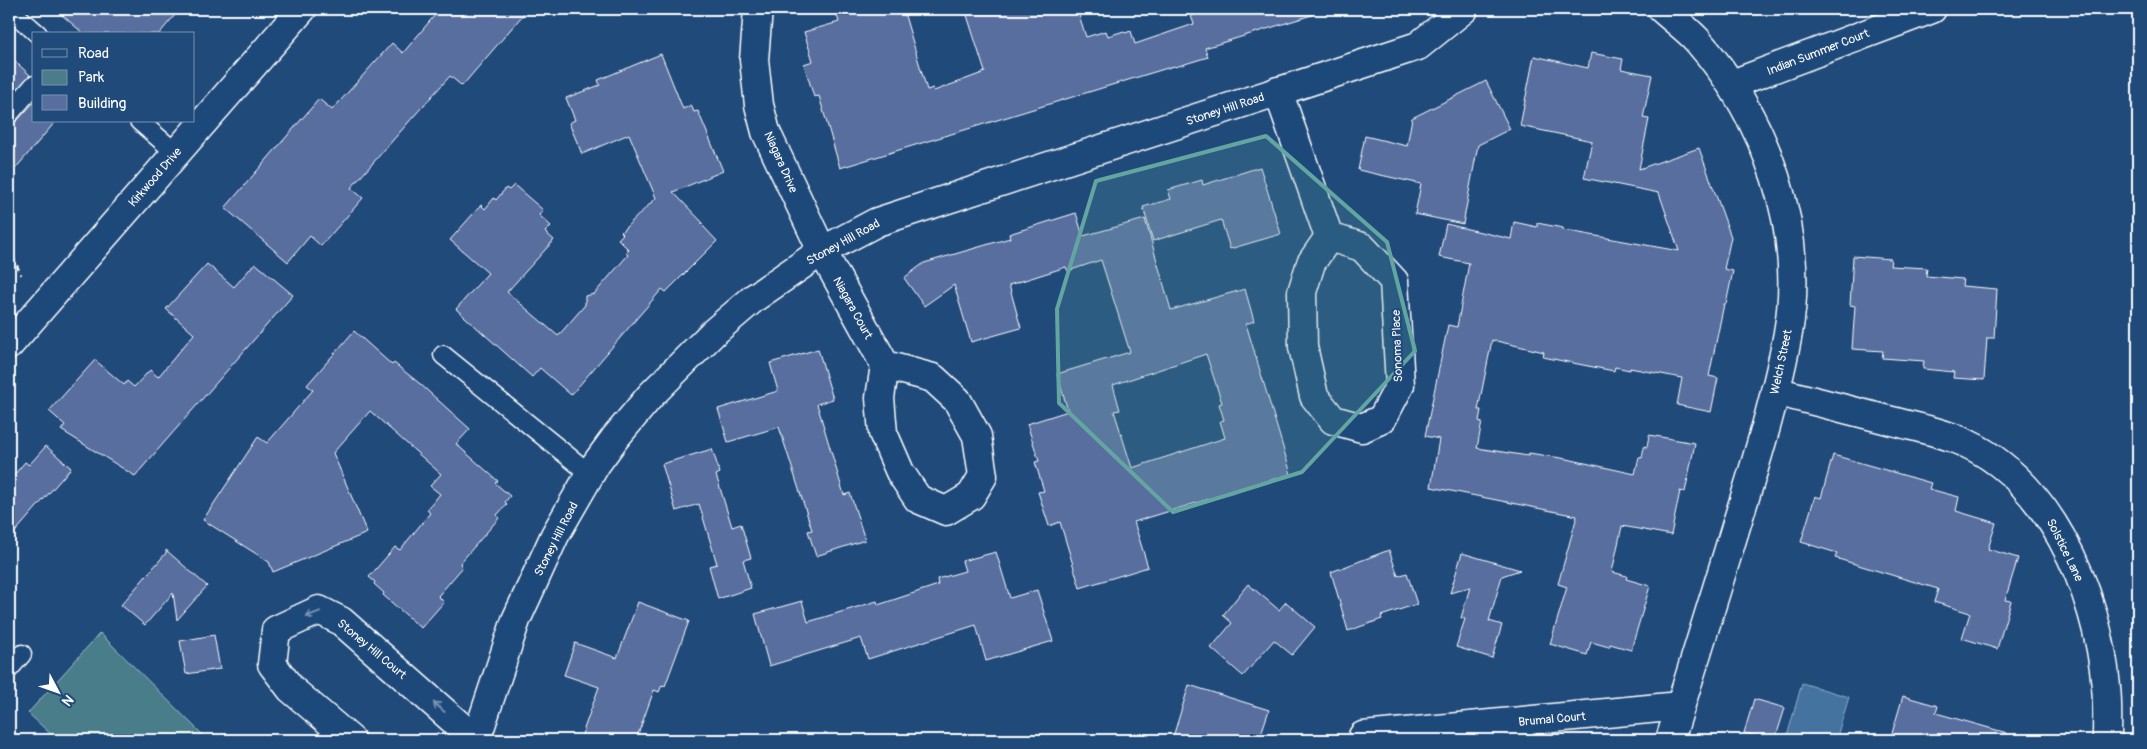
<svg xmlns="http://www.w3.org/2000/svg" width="2147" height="749" font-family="Pangolin,sans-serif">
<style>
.green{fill:#4a7d89;stroke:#a4bec4}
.water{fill:#4573a0;stroke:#8fabc6}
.building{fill:#586e9e;stroke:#fff;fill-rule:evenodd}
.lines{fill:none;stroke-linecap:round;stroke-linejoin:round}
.lane-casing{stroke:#fff;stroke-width:21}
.street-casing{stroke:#fff;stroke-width:31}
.path{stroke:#fff;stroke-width:3;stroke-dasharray:5 4;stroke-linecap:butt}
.lane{stroke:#1f4a7a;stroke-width:18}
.street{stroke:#1f4a7a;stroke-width:28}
.oneway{stroke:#7992af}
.marked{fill:#63a6a1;fill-opacity:0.2;stroke:#63a6a1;stroke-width:4;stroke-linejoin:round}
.labels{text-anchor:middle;stroke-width:4;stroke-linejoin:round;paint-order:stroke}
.street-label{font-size:12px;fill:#fff;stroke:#1f4a7a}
</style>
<rect width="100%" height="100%" fill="#1f4a7a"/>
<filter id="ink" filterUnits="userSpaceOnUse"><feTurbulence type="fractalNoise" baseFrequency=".02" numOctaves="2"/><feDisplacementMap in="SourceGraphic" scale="10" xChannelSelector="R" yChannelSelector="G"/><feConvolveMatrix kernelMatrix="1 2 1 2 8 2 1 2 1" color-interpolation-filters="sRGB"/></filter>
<g filter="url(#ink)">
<polygon class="green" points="100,633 208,740 57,740 28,713"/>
<polygon class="water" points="1802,683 1849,697 1836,740 1786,740"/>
<g class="building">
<polygon points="55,9 180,9 159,34 84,34"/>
<polygon points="440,9 528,9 462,86 450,76 414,116 351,188 363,198 321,246 310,236 288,262 225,208 319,99 332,110 392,43 403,53"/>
<polygon points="835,9 903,9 927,90 933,88 934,91 985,72 965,9 1077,9 1086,37 1106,31 1108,36 1124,31 1125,33 1131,31 1135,44 1194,24 1191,16 1214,9 1311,9 1312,15 1205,48 1208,57 1175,67 1174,66 840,168 819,96 814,97 804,64 813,61 804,32 839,22"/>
<polygon points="1591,53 1623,59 1621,69 1652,75 1643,118 1649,119 1639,169 1699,148 1731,237 1724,269 1733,271 1726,304 1724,304 1709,376 1718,378 1711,412 1677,405 1682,378 1630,368 1630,370 1615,367 1614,371 1588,366 1543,357 1544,352 1492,340 1478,410 1481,410 1479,421 1482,422 1477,448 1528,456 1529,453 1567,459 1635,474 1639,457 1642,458 1644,446 1647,447 1649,435 1695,443 1685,492 1680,491 1671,535 1622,526 1612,572 1627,576 1626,579 1650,586 1631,650 1610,644 1609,647 1591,642 1587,655 1550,644 1567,587 1558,584 1577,516 1431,487 1439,439 1425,436 1448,325 1457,327 1469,263 1439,257 1446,224 1511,239 1514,222 1537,227 1537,223 1563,228 1563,230 1679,251 1659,193 1584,178 1592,141 1520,126 1534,56 1588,68"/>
<polygon points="661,54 683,109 691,105 694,112 698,111 723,171 673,192 703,223 701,224 717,241 666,292 662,289 571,395 540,368 532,377 456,309 488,273 450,240 481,205 485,209 494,198 496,200 506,188 509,190 514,185 543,210 539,215 551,226 545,232 554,240 507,292 558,336 585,305 585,296 594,294 628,255 626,253 629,250 618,239 623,234 621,232 656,198 629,134 582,154 569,123 575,120 566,98 600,85 598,80"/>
<polygon points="9,56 30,75 9,98"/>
<polygon points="1486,81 1510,129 1478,145 1463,224 1415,214 1421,184 1358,170 1365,136 1407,146 1412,118"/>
<polygon points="34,102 34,121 56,121 9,176 9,124 17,121"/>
<polygon points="1260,167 1281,234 1230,249 1221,220 1153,241 1143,207 1171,199 1168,190 1202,180 1203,185"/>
<path d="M1076 213 1083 236 1145 219 1171 310 1245 289 1254 321 1246 324 1291 474 1134 522 1148 567 1080 588 1060 522 1049 526 1038 492 1044 491 1035 462 1039 461 1027 424 1068 411 1057 374 1130 352 1101 260 1068 271 1066 267 1009 285 1021 328 971 342 954 285 924 306 904 278 924 263 1010 238 1009 234ZM1206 354 1222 403 1219 404 1224 420 1220 421 1225 438 1132 468 1114 411 1120 410 1113 385Z"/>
<polygon points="1853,256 1891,259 1890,266 1927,268 1926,276 1963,279 1962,286 1997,289 1994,338 1987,338 1984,380 1953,378 1954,372 1923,369 1924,361 1882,358 1883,351 1852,349 1855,306 1850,305"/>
<polygon points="255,263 293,295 135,476 61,430 65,425 49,411 95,360 124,385 127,381 134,387 150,370 158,377 194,334 166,309 207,264 234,287"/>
<polygon points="354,331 392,365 394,363 419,383 470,429 456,444 498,481 495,483 510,496 505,502 507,504 497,515 499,518 460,563 462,568 438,596 444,602 421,628 383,595 384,593 374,584 375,582 369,577 395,547 400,550 430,513 427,510 440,494 430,486 441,474 370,411 333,453 367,533 273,572 269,562 203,520 258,437 267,443 313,390 307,385"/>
<polygon points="818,349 833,399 817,404 844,495 850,493 865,540 816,556 808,531 812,530 779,427 728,442 718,409 778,391 770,363"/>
<polygon points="46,446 71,468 9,539 9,481 25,462 29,465"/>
<polygon points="712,449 720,473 716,475 732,527 741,524 751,558 743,560 751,588 718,599 709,566 717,564 699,504 676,511 662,464"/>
<polygon points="1833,455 1931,483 1929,489 1959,497 1956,511 1996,523 1988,549 2018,558 2005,600 2011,601 1997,649 1962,638 1970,613 1934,602 1938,589 1835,558 1837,553 1801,542 1815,496 1821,498"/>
<polygon points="166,550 207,586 177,620 173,593 145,625 121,605 166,553"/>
<polygon points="1389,550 1398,576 1407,573 1417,604 1381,616 1382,619 1348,631 1331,572"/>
<polygon points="996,552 1010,598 1037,590 1053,641 986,661 976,625 868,659 861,638 769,666 755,614 802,601 808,622 877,601 878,605 938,585 937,579 965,571 962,561"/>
<polygon points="1462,553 1520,570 1502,576 1489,621 1502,625 1492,658 1456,647 1465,619 1461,618 1470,587 1450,593"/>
<polygon points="1248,584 1279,610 1286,602 1315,627 1292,655 1274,640 1243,676 1211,648 1232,623 1223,615"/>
<polygon points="638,602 689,621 665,686 662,685 659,692 654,690 636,740 580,740 599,687 564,675 575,643 617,658"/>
<polygon points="214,635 220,669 186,674 180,641"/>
<polygon points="1189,685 1269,710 1259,740 1172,740"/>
<polygon points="1903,696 1938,706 1936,713 2007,733 2005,740 1890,740"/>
<polygon points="1754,699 1785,708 1775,740 1744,733"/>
</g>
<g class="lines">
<g class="lane-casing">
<g id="lane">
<polyline points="9,9 38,34"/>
<polyline points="9,114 34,85"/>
<polyline points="139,121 176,153"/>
<polyline points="443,355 590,474"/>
<polyline points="9,669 22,654"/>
</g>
</g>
<g class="street-casing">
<g id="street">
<polyline points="758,9 754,60 759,105 766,132 822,251 885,365 880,398 883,433 900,472 918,499 946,511 971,496 983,476 977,436 957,400 933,378 885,365"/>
<path d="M1662 9C1673 19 1687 29 1697 40 1766 118 1806 229 1788 333 1777 394 1759 454 1740 513 1717 589 1693 665 1670 740"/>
<polyline points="1732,84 1932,9"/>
<polyline points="1278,91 1329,237 1311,263 1302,292 1303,347 1314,396 1333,420 1362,428 1382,419 1400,385 1394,281 1362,247 1329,237"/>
<polyline points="9,345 302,9"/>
<path d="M1775 391C1814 401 1853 411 1892 421 1911 426 1932 430 1951 437 2048 471 2098 591 2106 687 2108 705 2107 723 2107 740"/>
<polyline points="1363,736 1680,706"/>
<polyline points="351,740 291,689 272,664 276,630 319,610 341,621 476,740"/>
<polyline points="476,740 516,620 555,535 596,464 615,438 651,395 713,333 754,298 822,251 877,222 1418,46 1464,9"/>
</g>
</g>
<polyline class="path" points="9,249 21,275"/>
<use href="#lane" class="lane"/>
<use href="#street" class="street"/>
</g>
<defs><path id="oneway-shaft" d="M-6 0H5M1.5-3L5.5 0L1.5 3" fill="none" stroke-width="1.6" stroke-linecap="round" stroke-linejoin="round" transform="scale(1.25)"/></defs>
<g class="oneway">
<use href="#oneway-shaft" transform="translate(313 614) rotate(159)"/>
<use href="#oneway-shaft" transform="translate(439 707) rotate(-139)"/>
</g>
</g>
<path class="marked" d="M1266 136 1387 242 1415 351 1302 472 1173 512 1059 403 1057 309 1096 181Z"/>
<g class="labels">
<g class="street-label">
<text transform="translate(1818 52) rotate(-21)" y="4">Indian Summer Court</text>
<text transform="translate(1225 109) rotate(-18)" y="4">Stoney Hill Road</text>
<text transform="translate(781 162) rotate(66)" y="4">Niagara Drive</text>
<text transform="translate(155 177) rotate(-49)" y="4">Kirkwood Drive</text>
<text transform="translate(843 242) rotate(-29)" y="4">Stoney Hill Road</text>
<text transform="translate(853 308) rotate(61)" y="4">Niagara Court</text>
<text transform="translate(1397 346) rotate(-92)" y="4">Sonoma Place</text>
<text transform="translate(1781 362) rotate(-78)" y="4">Welch Street</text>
<text transform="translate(556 539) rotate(-63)" y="4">Stoney Hill Road</text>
<text transform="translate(2065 550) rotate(64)" y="4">Solstice Lane</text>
<text transform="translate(372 649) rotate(40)" y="4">Stoney Hill Court</text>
<text transform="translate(1552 719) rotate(-5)" y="4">Brumal Court</text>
</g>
</g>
<rect width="2147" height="749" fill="none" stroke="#1f4a7a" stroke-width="30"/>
<rect x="15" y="15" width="2117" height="719" fill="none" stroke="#fff" stroke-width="2" filter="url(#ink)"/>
<rect x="32" y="32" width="162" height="90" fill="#1f4a7a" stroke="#7992af"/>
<rect x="42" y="49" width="25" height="8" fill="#1f4a7a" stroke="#7992af"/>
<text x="78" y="58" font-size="15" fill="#ffffff">Road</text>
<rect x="42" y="70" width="25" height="15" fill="#4a7d89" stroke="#7992af"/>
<text x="78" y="82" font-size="15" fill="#ffffff">Park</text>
<rect x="42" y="95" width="25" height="15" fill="#586e9e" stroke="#7992af"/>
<text x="78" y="108" font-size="15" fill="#ffffff">Building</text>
<g transform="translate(58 692) rotate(131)" stroke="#1f4a7a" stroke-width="4" paint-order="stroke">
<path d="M0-4L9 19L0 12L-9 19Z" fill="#ffffff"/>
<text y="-8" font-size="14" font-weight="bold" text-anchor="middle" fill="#ffffff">N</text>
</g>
</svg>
